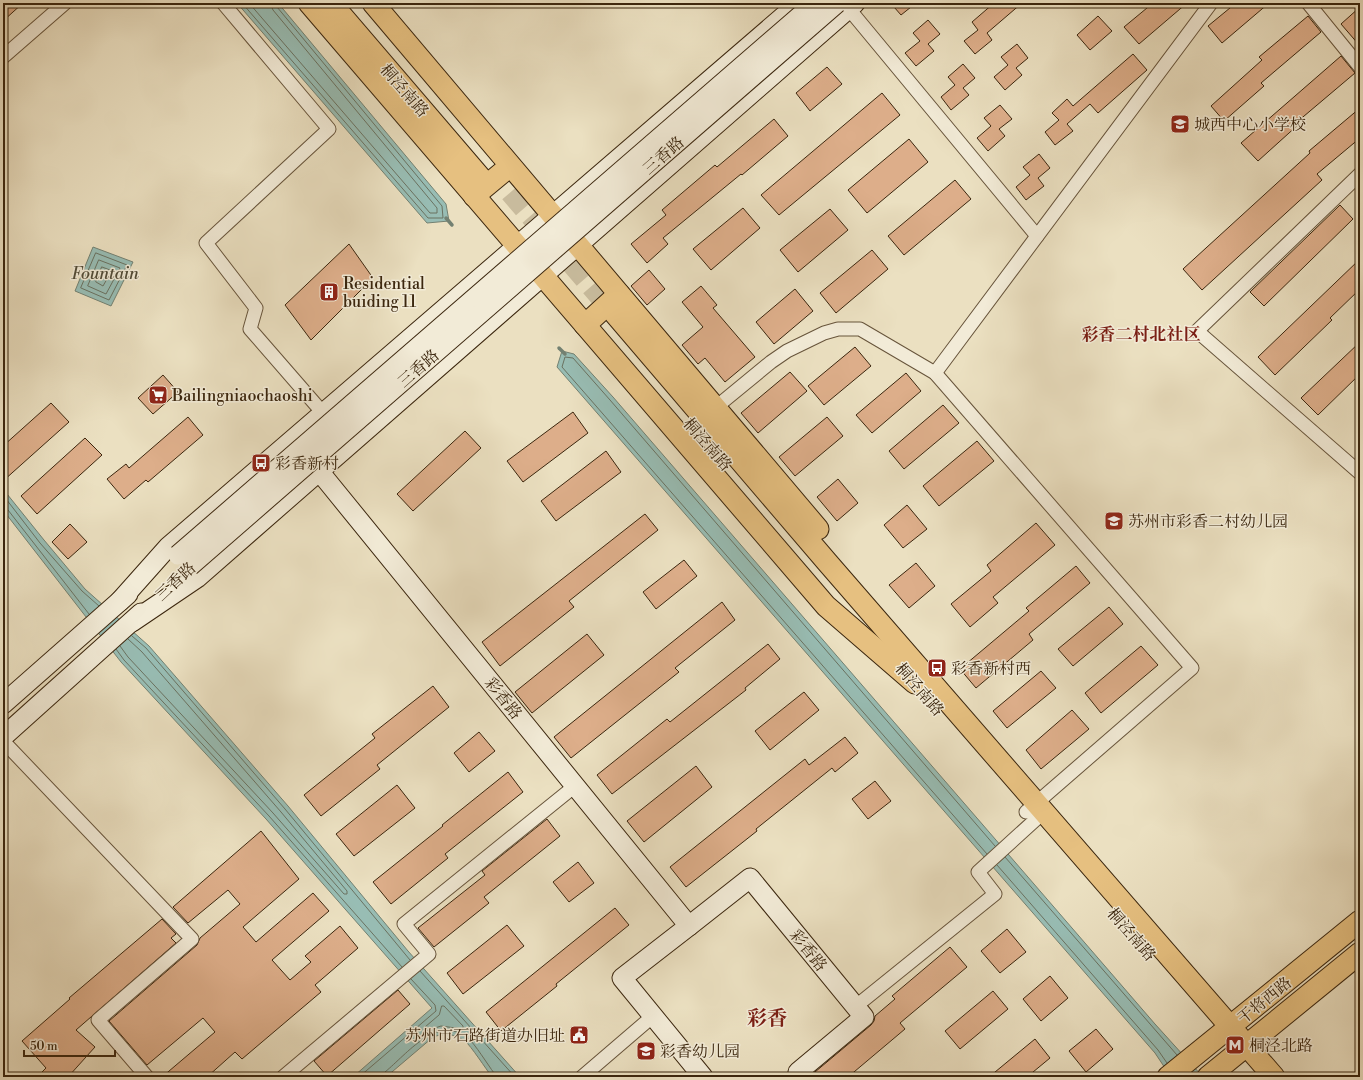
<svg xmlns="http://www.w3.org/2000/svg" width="1363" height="1080" font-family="'Libre Bodoni','Noto Serif SC',serif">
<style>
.water{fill:#98bdb4;stroke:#738172}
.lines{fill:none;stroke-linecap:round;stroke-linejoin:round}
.shore{stroke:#6a7261;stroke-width:1}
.stream{stroke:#738172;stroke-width:3.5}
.building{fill:#ddae8a;stroke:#3b260e}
.primary-tunnel{stroke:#c8bb9d;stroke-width:21;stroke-dasharray:21 10;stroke-linecap:butt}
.street-casing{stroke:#67543b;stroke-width:15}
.secondary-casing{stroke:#3b260e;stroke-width:21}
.primary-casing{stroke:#3b260e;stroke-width:23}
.street{stroke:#f2ebd7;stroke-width:13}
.secondary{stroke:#f2ebd7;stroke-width:19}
.primary{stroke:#e6c080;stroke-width:21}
.secondary-bridge-casing{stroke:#3b260e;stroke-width:21;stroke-linecap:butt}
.secondary-bridge{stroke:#f2ebd7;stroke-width:19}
.labels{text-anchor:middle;stroke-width:3;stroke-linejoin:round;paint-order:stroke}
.street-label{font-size:16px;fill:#3b260e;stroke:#f2ebd7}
.poi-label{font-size:16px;fill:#3b260e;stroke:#f2ebd7;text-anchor:start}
.water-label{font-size:17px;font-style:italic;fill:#524c38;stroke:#f2ebd7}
.neighbourhood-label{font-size:17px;font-weight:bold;fill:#7a1f14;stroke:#f2ebd7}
.district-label{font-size:20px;font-weight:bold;fill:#7a1f14;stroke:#f2ebd7}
</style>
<rect width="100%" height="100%" fill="#ebe0c1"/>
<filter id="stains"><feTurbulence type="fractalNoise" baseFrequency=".005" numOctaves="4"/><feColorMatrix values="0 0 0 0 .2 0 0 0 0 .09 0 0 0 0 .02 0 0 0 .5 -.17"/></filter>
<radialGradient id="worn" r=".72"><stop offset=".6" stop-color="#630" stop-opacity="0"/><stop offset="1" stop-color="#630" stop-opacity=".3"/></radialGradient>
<g class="water">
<polygon points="237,3 278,3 446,204 449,221 427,223"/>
<polygon points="93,247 133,262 111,306 75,291"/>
<polygon points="562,351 574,354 613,397 1155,1024 1203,1077 1171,1077 1155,1053 557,367"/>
<path d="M3 489 44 540 85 589 149 646 288 806 408 951 520 1077H492C486 1069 471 1046 465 1041 455 1034 442 1032 432 1038L386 1077H344L350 1072 354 1076 432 1008 266 819 121 662 3 510Z"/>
</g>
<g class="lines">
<g class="shore">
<polyline points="242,3 428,218 443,218 442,206 277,7 276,3"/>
<polyline points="249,3 430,213 437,213 437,208 273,10 270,3"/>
<polygon points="96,253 127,265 109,300 81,288"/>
<polygon points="99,260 120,268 106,294 88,286"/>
<polygon points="102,267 110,270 111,272 103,286 96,282"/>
<polyline points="3,495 40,543 82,591 99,606"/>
<polyline points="3,508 8,510 89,614"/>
<polyline points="132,636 146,648 285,809 410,960"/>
<polyline points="120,646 128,657 273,813 344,894 347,894 347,891 281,812 142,652 128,639"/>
<polyline points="116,649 124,660 269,816 402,967"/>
<polyline points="987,854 562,367 565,357 573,358 610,400 995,846"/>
<polyline points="1005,857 1177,1055"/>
<polyline points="997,865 1158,1050 1167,1063"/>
<polyline points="420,971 515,1077"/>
<polygon points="442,1006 444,1006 463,1026 463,1029 441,1026 426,1031 424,1030 425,1027 439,1015"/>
<polyline points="359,1077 436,1011 435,1005 411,979"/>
<path d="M384 1077 385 1072C407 1054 437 1014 468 1038 475 1044 488 1065 494 1073L495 1077"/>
</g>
<g class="stream">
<polyline points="446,218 452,225"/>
<polyline points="559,348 565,354"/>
</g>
</g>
<g class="building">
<polygon points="3,3 23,3 3,21"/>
<polygon points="899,3 916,3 901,15 894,7"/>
<polygon points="994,3 1022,3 987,33 992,40 975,54 964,41 978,30 972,22"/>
<polygon points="1153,3 1187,3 1139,44 1124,27"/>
<polygon points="1236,3 1269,3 1222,43 1208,26"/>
<polygon points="1360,7 1360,46 1341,24"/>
<polygon points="1098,16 1112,31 1090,50 1077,35"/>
<polygon points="1308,16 1321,32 1261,83 1264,86 1224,121 1211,106 1262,60 1259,57"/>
<polygon points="928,20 940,34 928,44 934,51 916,66 905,53 920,41 913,33"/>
<polygon points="1017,44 1028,58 1016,68 1022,75 1005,90 994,77 1008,65 1001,57"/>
<polygon points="1133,54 1147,70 1098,113 1090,104 1067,124 1073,131 1055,145 1045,132 1059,120 1052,113 1067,99 1073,106"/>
<polygon points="1341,56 1355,73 1297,122 1299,124 1258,161 1241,143"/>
<polygon points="963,64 975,78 963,88 969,95 951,110 941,97 955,85 948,77"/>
<polygon points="827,67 842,84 810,111 796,93"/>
<polygon points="882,93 900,115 779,215 761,195"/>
<polygon points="1000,105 1012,119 999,129 1005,136 988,151 977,138 991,126 984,118"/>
<polygon points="1360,108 1360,138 1317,174 1322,180 1202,290 1183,269 1310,153 1309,151"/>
<polygon points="774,119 788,136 742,175 741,174 663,238 668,244 647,263 631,244 666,215 662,210 715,165 717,167"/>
<polygon points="909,139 928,162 867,213 848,190"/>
<polygon points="1039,154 1050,168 1038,178 1044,186 1026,200 1016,187 1030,175 1023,167"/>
<polygon points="955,180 971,199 904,255 888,236"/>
<polygon points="1340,205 1353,219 1264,306 1250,292"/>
<polygon points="743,208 760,228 711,270 693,249"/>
<polygon points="830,209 848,230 798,272 780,250"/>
<polygon points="349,244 373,278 311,340 285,305"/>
<polygon points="872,250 888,269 836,313 820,293"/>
<polygon points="1360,259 1360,289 1330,318 1332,320 1275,375 1258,357"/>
<polygon points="649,270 665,289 647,305 631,286"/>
<polygon points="701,286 717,305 713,308 755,357 725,382 705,358 698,364 682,345 703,327 682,302"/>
<polygon points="795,289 813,311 774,344 756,322"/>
<polygon points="1360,342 1360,374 1318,415 1301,398"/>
<polygon points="855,347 871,366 824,405 808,386"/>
<polygon points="790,372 807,391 758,433 741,413"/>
<polygon points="906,373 921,391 872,433 856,415"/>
<polygon points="163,375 178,392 153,414 138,398"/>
<polygon points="51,403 69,422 3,481 3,446"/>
<polygon points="943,405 959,423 904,469 889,451"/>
<polygon points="573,412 588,433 523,482 507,461"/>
<polygon points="188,417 203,435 148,482 146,480 124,499 107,479 126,464 129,468"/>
<polygon points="827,417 843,436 795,476 779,457"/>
<polygon points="465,431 481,448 413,511 397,494"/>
<polygon points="85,438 102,455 37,514 21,496"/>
<polygon points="977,441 994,461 939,506 923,486"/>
<polygon points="606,451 621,472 556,521 541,501"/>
<polygon points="838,479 858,503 837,521 817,497"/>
<polygon points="907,505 927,529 903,548 884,525"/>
<polygon points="645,514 658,530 569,601 574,607 500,666 482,642"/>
<polygon points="1036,523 1055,545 993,597 998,603 970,627 951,604 991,571 987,565"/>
<polygon points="70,524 87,542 68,559 52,542"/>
<polygon points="684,560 697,576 656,609 643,592"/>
<polygon points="916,563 935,586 909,608 889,585"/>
<polygon points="1076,566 1090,583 1029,634 1033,640 976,688 960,669 1029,611 1026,608"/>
<polygon points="722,602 735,620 675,668 679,672 571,758 554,737"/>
<polygon points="1109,607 1123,624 1073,666 1058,649"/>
<polygon points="587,634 604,655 532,713 515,692"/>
<polygon points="768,644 780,659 745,688 746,690 612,794 597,775 667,719 670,722"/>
<polygon points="1141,646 1158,665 1101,713 1085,693"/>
<polygon points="1041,671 1056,688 1007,728 993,711"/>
<polygon points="433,686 449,707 377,765 380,769 321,816 304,795 375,738 372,734"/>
<polygon points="804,692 819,710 770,750 755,731"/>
<polygon points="1072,710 1089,729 1041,769 1026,750"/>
<polygon points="479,732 495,751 469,772 454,753"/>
<polygon points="845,737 858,753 835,772 832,768 756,829 757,831 686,887 670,867 805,759 809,765"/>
<polygon points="696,766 712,787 644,842 627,821"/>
<polygon points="508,772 523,792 445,854 448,858 391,904 373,882 443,826 442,825"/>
<polygon points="875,781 891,801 868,819 852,799"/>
<polygon points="397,785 415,808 354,856 336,834"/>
<polygon points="547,819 560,836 484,897 489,903 434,947 418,928 485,875 482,871"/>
<polygon points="261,831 299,879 243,927 256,942 313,893 329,911 272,960 290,980 311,962 305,956 340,926 358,948 315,985 321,992 242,1059 235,1052 207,1077 162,1077 215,1032 203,1018 147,1065 109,1021 197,945 200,938 240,904 228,890 188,923 173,907"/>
<polygon points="578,862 594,883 569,902 553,882"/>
<polygon points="615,908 629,925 556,984 557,986 501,1031 486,1012"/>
<polygon points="162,919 176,934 171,938 176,943 76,1030 95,1047 68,1077 37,1077 46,1068 22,1041 70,999 69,998"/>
<polygon points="507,925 524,946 463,994 447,973"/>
<polygon points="1007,929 1026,952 1000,973 981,951"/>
<polygon points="950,947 967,967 900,1023 905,1029 848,1077 819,1077 815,1072 871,1025 874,1021 875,1016 895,999 892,996"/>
<polygon points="1050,976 1068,998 1041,1021 1023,999"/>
<polygon points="398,990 410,1004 327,1076 314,1061"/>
<polygon points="993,991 1008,1009 960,1049 945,1031"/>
<polygon points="1096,1029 1113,1049 1086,1072 1069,1051"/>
<polygon points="1035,1039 1050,1058 1027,1077 989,1077"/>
</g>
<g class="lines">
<polyline class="primary-tunnel" points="490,169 615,314"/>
<g class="street-casing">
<g id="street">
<polyline points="223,3 329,129 206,243 256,308 250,329 323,413"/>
<polyline points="1308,3 1360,67"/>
<polyline points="849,9 1037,236"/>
<polyline points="3,57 65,3"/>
<polyline points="1360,174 1197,331 1360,473"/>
<polyline points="935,373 1211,3"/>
<polyline points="715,408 771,362 787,351 824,333 838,329 860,329 935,373 1192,668 1026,812"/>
<polyline points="3,741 192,939 98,1020 147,1077"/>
<polyline points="855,1007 995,894 978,872 1044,812"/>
<polyline points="283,1077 429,954 404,924 575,786"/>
<polyline points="582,1077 653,1016"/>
</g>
</g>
<g class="secondary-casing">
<g id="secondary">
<polyline points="319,471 689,926 622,978 703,1077"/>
<polyline points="119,602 168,547 799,3"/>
<polyline points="132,622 197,578 855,3"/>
<polyline points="3,704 128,594"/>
<polyline points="3,737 141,613"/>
<polyline points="689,926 750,878 864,1017 798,1072"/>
</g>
</g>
<g class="primary-casing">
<g id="primary">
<polyline points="309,3 826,606 915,683"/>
<polyline points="331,3 480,177"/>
<polyline points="373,3 818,529"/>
<polyline points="474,196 510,166"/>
<polyline points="615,314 827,562 1274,1077"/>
<polyline points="585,325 619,294"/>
<polyline points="1168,1077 1360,921"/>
<polyline points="1208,1077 1360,953"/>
</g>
</g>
<use href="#street" class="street"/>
<use href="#secondary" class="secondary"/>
<use href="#primary" class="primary"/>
<g class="secondary-bridge-casing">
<g id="secondary-bridge">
<polyline points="178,555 815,3"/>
<polyline points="190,566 837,3"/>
</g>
</g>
<use href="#secondary-bridge" class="secondary-bridge"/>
</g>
<defs>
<g id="school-square" transform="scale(1)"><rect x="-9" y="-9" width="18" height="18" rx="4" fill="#8f2418" stroke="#f2ebd7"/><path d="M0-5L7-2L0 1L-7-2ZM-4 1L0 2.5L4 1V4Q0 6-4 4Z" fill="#fff"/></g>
<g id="building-square" transform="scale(1)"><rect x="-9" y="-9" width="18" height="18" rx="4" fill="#8f2418" stroke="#f2ebd7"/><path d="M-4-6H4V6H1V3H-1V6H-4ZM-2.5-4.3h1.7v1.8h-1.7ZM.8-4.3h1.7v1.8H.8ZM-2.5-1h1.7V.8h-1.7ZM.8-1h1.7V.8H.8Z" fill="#fff"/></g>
<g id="supermarket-square" transform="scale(1)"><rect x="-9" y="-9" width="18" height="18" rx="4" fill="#8f2418" stroke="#f2ebd7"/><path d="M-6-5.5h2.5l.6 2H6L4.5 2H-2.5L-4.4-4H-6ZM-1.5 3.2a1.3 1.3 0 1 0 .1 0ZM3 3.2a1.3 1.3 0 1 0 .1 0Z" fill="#fff"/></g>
<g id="bus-square" transform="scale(1)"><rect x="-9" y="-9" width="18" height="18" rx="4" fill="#8f2418" stroke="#f2ebd7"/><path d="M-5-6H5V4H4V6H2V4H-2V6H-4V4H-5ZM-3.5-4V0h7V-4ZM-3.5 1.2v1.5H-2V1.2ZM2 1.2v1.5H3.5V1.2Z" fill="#fff"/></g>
<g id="civic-square" transform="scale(1)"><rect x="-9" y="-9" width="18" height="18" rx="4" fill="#8f2418" stroke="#f2ebd7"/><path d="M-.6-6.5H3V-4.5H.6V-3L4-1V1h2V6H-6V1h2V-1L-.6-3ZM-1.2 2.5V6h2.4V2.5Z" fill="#fff"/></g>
<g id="metro-square" transform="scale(1)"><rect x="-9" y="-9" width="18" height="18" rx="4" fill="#8f2418" stroke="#f2ebd7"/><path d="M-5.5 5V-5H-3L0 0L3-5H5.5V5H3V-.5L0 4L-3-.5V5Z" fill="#fff"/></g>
</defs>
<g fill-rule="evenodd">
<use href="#school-square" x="1180" y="124"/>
<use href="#building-square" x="329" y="292"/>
<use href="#supermarket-square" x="158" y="395"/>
<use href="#bus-square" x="261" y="463"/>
<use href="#school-square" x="1114" y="521"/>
<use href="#bus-square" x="937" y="668"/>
<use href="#civic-square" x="579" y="1035"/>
<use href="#metro-square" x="1235" y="1045"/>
<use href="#school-square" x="646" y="1051"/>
</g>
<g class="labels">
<g class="street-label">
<text transform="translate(405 90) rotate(49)" y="6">桐泾南路</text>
<text transform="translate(663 155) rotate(-41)" y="6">三香路</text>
<text transform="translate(418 368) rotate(-41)" y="6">三香路</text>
<text transform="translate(708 444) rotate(49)" y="6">桐泾南路</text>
<text transform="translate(175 581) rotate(-43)" y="6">三香路</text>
<text transform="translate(920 689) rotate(49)" y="6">桐泾南路</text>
<text transform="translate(504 698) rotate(51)" y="6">彩香路</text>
<text transform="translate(1132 934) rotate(49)" y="6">桐泾南路</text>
<text transform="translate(809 950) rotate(51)" y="6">彩香路</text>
<text transform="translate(1264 1000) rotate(-39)" y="6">干将西路</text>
</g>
<g class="poi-label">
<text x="1194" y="130">城西中心小学校</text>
<text x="343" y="289">Residential<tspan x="343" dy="18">buiding 11</tspan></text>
<text x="172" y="401">Bailingniaochaoshi</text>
<text x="275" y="469">彩香新村</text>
<text x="1128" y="527">苏州市彩香二村幼儿园</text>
<text x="951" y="674">彩香新村西</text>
<text x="565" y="1041" text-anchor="end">苏州市石路街道办旧址</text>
<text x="1249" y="1051">桐泾北路</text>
<text x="660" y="1057">彩香幼儿园</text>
</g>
<g class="water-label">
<text x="105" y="279">Fountain</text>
</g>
<g class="neighbourhood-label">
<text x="1141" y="340">彩香二村北社区</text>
</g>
<g class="district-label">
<text x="767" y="1025">彩香</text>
</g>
</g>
<rect width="1363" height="1080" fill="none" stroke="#ebe0c1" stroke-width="16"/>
<rect x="4" y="4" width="1355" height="1072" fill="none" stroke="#3b260e" stroke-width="2"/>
<rect x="8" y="8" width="1347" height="1064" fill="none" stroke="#3b260e"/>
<path d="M24 1050v6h91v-6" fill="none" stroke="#3b260e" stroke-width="2"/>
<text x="30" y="1050" font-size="12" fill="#3b260e" stroke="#f2ebd7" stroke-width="3" paint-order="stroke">50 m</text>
<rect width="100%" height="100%" filter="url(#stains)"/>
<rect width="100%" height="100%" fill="url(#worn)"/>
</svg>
